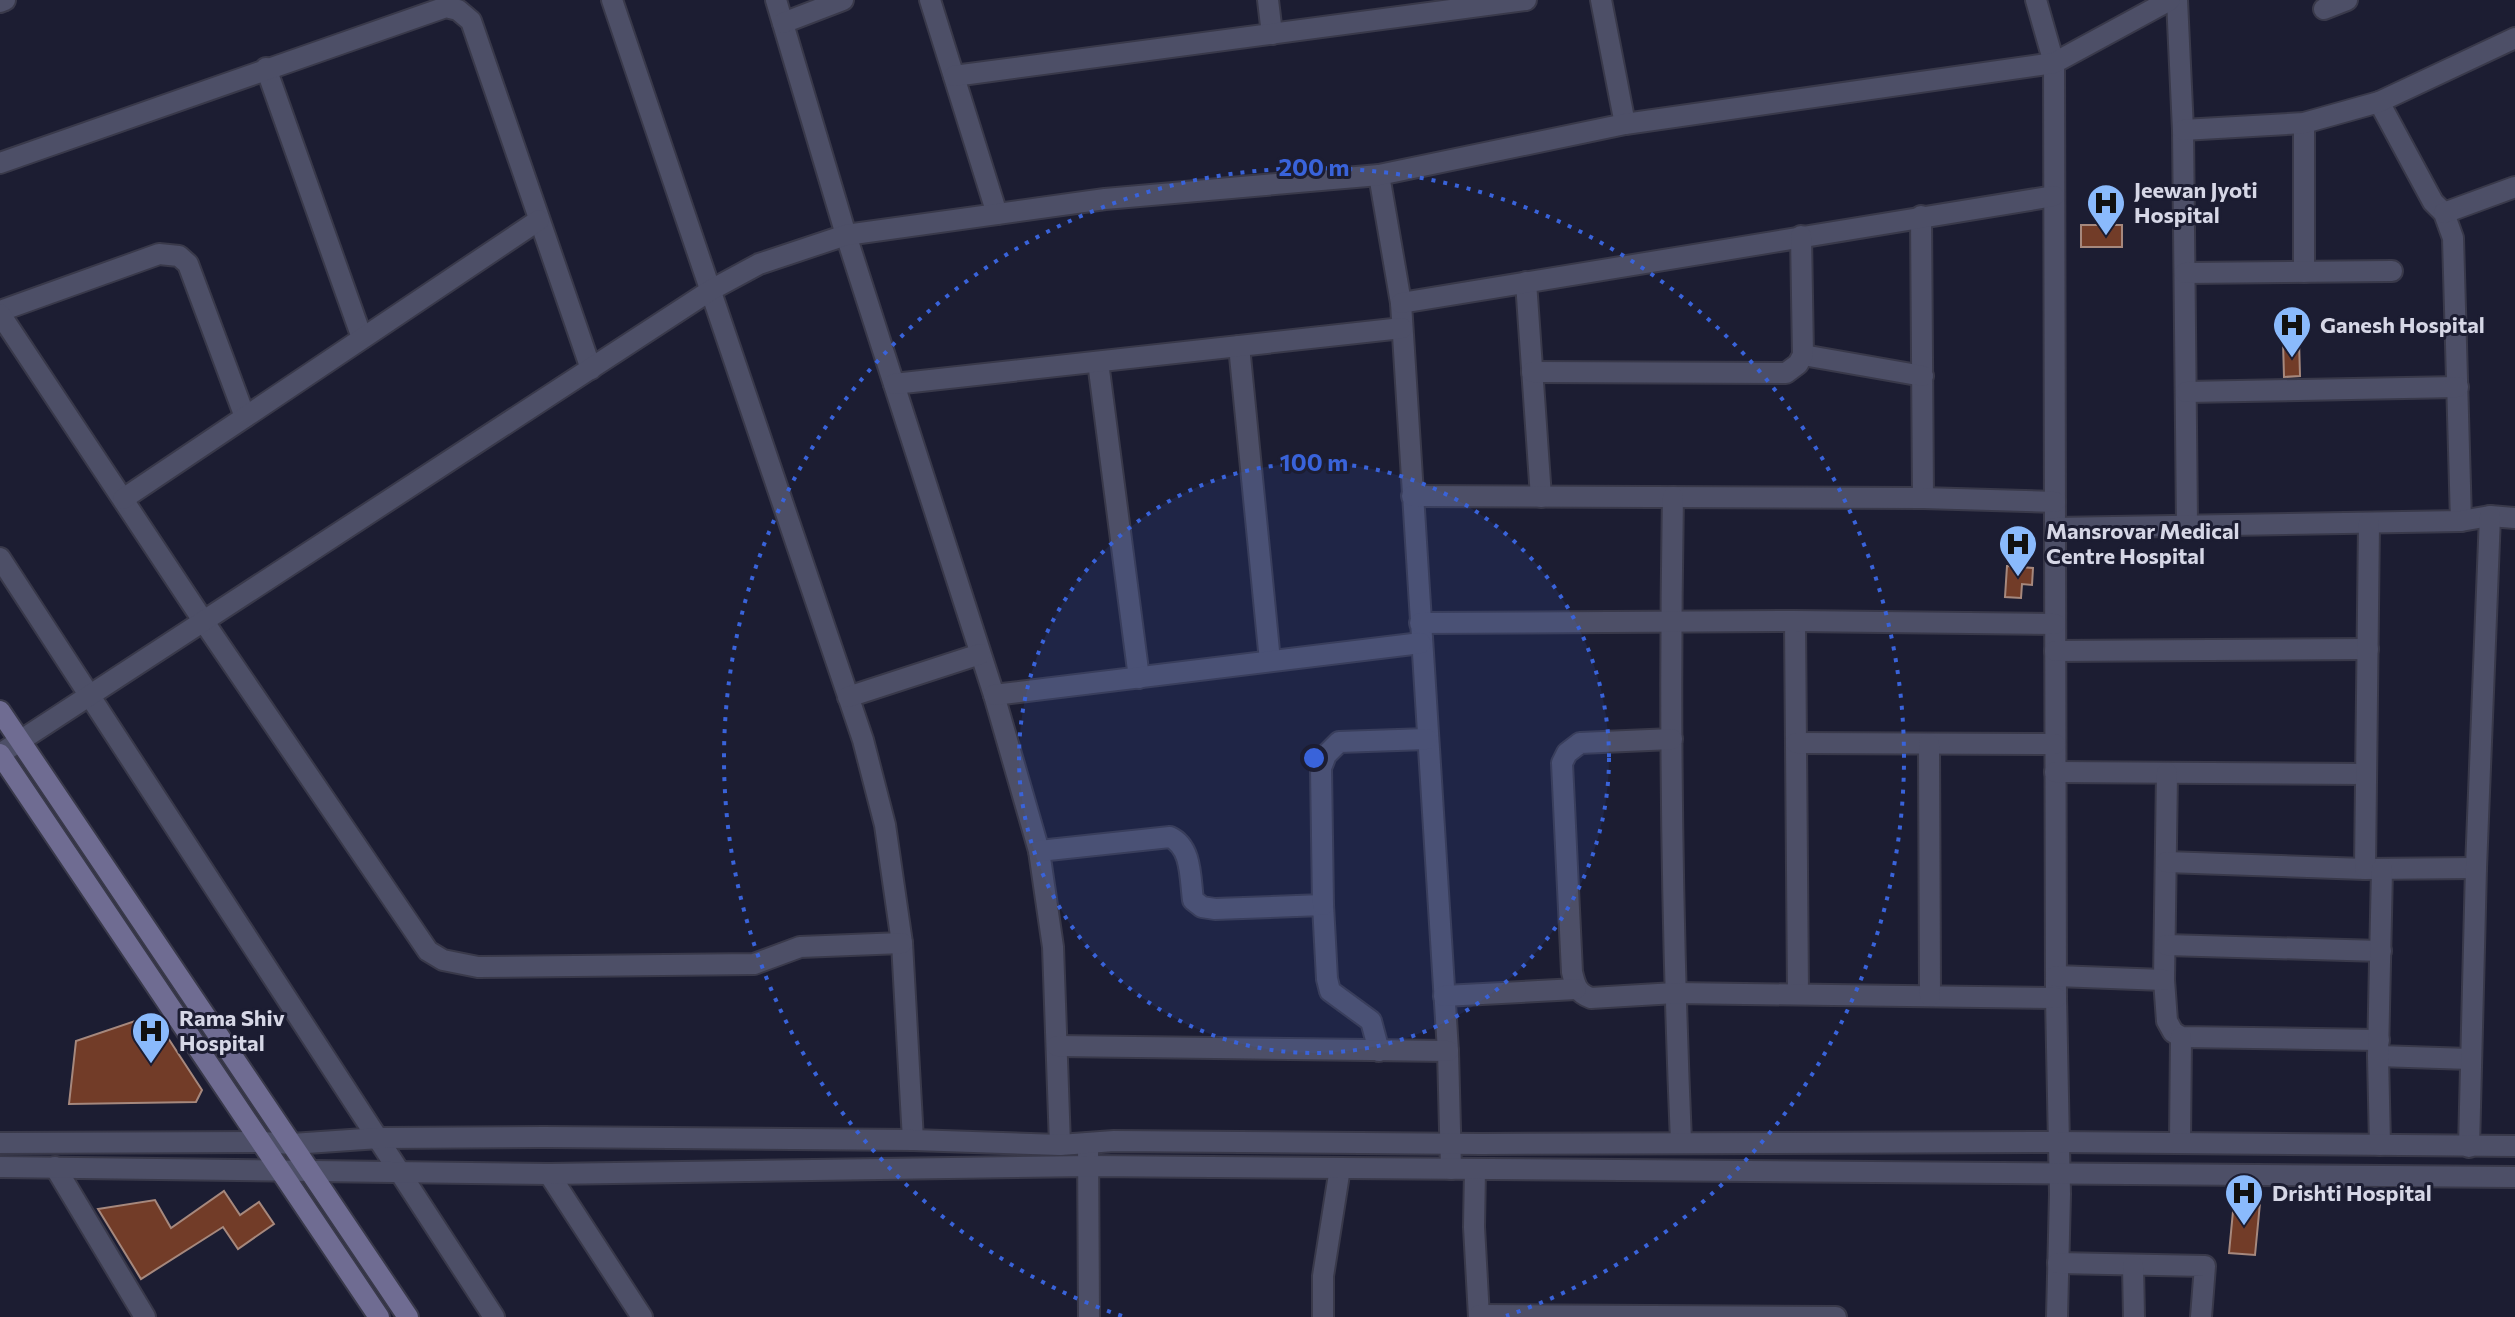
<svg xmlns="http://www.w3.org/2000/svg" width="2515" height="1317" font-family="Commissioner,sans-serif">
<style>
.building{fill:#723c28;stroke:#a6887d;stroke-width:2}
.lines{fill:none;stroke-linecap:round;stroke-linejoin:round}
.minor-casing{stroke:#39394a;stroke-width:24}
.tertiary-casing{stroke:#39394a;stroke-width:24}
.secondary-casing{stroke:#39394a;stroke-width:24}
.minor{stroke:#4d4f67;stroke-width:20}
.tertiary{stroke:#4d4f67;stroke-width:20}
.secondary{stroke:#6f6c92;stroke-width:20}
.ring{fill:none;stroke:#3963da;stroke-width:4;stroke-dasharray:4 8}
.labels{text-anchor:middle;stroke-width:6;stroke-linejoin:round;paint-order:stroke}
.poi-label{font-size:22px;font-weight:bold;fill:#d6d7e6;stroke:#1c1d32;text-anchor:start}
.centre{fill:#3963da;stroke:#1c1d32;stroke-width:4}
.ring-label{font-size:24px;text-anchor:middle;font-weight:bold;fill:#3963da;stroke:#1c1d32;stroke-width:6;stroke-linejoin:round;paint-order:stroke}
</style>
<rect width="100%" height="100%" fill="#1c1d32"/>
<g class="building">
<rect x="2081" y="225" width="41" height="22"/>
<polygon points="2299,340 2300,376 2284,377 2283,341"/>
<polygon points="2007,566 2033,568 2032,585 2022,584 2021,598 2005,597"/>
<polygon points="153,1015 202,1090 196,1102 69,1104 76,1041"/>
<polygon points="224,1191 240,1215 259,1202 274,1224 238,1249 223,1227 141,1279 98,1209 155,1200 171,1228"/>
<polygon points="2234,1201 2260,1203 2255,1255 2229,1253"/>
</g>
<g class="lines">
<g class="minor-casing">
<g id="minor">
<polyline points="612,0 863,740 885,825 902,943 913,1140"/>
<polyline points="776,0 846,235 994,695 1039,851 1053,947 1060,1145"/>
<polyline points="930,0 997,214"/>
<polyline points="1268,0 1272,34"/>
<polyline points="1601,0 1625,124"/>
<polyline points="2036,0 2054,63 2056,998 2060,1194 2057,1317"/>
<polyline points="2177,0 2183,130 2187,525"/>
<polyline points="0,2 5,0"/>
<polyline points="2324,9 2347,0"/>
<polyline points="783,23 843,0"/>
<polyline points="266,68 362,338"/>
<polyline points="954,76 1526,0"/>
<polyline points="2379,102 2433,202 2444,213 2453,238 2461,521"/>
<polyline points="2304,123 2304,272"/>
<polyline points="2183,130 2304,123 2379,102 2515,38"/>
<polyline points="0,163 446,7 458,10 471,21 591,369"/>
<polyline points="1379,175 1401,303 1448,1051 1451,1169"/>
<polyline points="2444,213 2515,187"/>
<polyline points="1921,216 1923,498"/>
<polyline points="2185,273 2392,271"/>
<polyline points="1526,282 1541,497"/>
<polyline points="1401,303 2054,196"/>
<polyline points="0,311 159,254 179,256 188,264 245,417"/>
<polyline points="0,314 204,622 428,951 443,960 478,967 754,964 800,947 902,943"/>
<polyline points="1239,346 1270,661"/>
<polyline points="1803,355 1923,376"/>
<polyline points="1098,362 1139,678"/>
<polyline points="1532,372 1786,373 1798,364 1803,355 1801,236"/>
<polyline points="894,384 1402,328"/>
<polyline points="2186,392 2458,387"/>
<polyline points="1412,496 1923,498 2055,502"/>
<path d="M1673 497C1669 712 1672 927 1681 1142"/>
<polyline points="123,499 539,220"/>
<polyline points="2055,528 2461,521 2490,516 2515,518"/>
<polyline points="0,558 494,1317"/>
<polyline points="1795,621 1798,994"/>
<polyline points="1420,623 1795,621 2055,624"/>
<polyline points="2055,651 2368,649"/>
<polyline points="994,695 1421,643"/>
<polyline points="848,697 980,654"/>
<path d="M1672 739 1580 743 1567 753 1562 763 1572 972C1575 985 1577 993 1591 998L1675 993 2056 998"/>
<polyline points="1796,743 2055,744"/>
<polyline points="1929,744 1930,996"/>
<polyline points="0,754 711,290 759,264 846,235 1105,199 1379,175 1625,124 2054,63 2170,0"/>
<polyline points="2055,772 2366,774"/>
<polyline points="2167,773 2164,980 2167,1021 2173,1032 2181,1037 2379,1040"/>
<path d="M1039 851 1170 837C1192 847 1190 878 1193 900L1202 907 1215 909 1323 905 1327 979 1330 991 1371 1021 1379 1051"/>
<polyline points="2166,862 2365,869 2476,868"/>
<polyline points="2365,869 2369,523"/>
<polyline points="1323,905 1321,768 1326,755 1339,742 1427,739"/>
<polyline points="2166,945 2381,951"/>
<polyline points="2056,976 2164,980"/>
<polyline points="1444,996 1576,989"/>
<polyline points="1057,1046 1448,1051"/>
<polyline points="2378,1056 2470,1059"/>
<polyline points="2180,1142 2181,1037"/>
<polyline points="1088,1143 1089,1317"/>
<polyline points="2380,1145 2378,1056 2382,869"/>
<polyline points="2469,1147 2476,868 2490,516"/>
<polyline points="55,1167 145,1317"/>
<polyline points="1475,1169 1474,1227 1479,1317"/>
<polyline points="549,1174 642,1317"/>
<polyline points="2058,1263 2205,1266 2201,1317"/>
<polyline points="2133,1266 2134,1317"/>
<polyline points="1479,1315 1836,1317"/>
<polyline points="1323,1317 1323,1276 1340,1168"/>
</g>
</g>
<g class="tertiary-casing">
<g id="tertiary">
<polyline points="0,1143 262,1142 292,1144 379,1138 544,1137 913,1140 1060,1145 1114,1141 1481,1144 2058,1142 2515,1146"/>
<polyline points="0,1167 549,1174 1089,1166 2515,1177"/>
</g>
</g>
<g class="secondary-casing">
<g id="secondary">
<polyline points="0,711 408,1317"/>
<polyline points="0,754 379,1317"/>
</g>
</g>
<use href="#minor" class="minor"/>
<use href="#tertiary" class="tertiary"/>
<use href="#secondary" class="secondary"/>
</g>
<circle cx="1314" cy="758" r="295" fill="#3963da" fill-opacity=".12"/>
<g class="ring">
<circle cx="1314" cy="758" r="295"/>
<path d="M1122 1316A590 590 0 1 1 1506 1316"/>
</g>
<defs>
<g id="hospital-pin" transform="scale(2)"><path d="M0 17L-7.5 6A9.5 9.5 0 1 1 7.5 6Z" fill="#8abafc" stroke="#1c1d32"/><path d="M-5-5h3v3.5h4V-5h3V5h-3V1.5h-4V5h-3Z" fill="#111"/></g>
</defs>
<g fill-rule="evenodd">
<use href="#hospital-pin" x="2106" y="203"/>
<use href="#hospital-pin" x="2292" y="325"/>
<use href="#hospital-pin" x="2018" y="544"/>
<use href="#hospital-pin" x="151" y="1031"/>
<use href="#hospital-pin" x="2244" y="1193"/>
</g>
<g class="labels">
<g class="poi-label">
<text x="2134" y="198">Jeewan Jyoti<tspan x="2134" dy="25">Hospital</tspan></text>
<text x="2320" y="333">Ganesh Hospital</text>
<text x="2046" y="539">Mansrovar Medical<tspan x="2046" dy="25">Centre Hospital</tspan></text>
<text x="179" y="1026">Rama Shiv<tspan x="179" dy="25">Hospital</tspan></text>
<text x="2272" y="1201">Drishti Hospital</text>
</g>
</g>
<circle cx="1314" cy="758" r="12" class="centre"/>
<g class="ring-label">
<text x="1314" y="176">200 m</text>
<text x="1314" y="471">100 m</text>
</g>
</svg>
